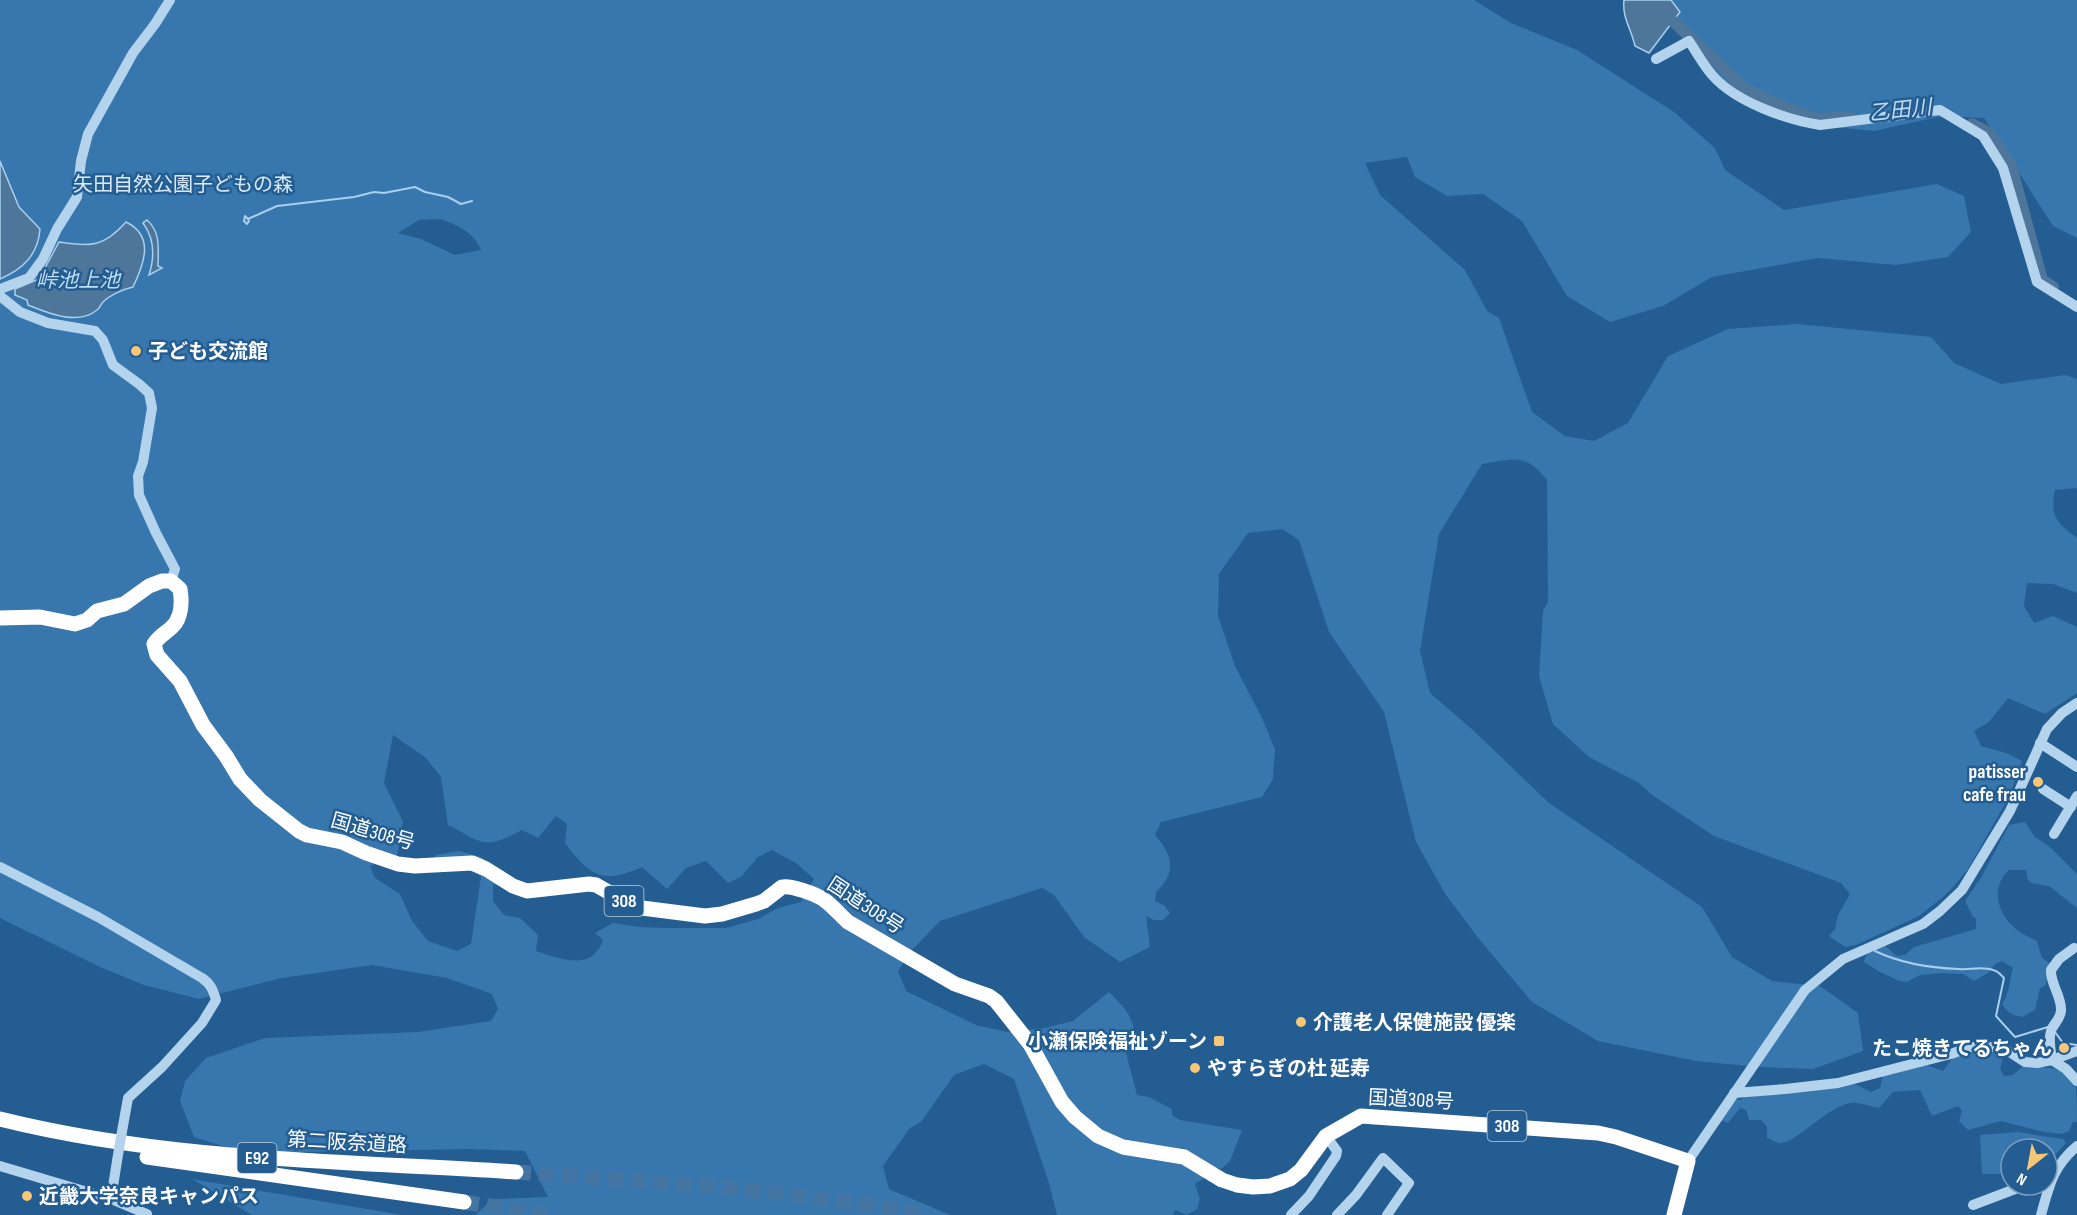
<svg xmlns="http://www.w3.org/2000/svg" width="2077" height="1215" font-family="'Sofia Sans Condensed','Noto Sans JP',sans-serif">
<style>
.green{fill:#3777ae;fill-rule:evenodd}
.water{fill:#4e769a;stroke:#a8cfed;stroke-width:1.5}
.lines{fill:none;stroke-linecap:round;stroke-linejoin:round}
.stream{stroke:#a8cfed;stroke-width:2}
.river{stroke:#4e769a;stroke-width:12}
.highway-tunnel{stroke:#4475a2;stroke-width:15;stroke-dasharray:15 8;stroke-linecap:butt}
.minor{stroke:#b4d3ec;stroke-width:10}
.highway{stroke:#fff;stroke-width:15}
.minor-bridge{stroke:#b4d3ec;stroke-width:10}
.poi-dot{fill:#f8c677;stroke:#235d91;stroke-width:2}
.labels{text-anchor:middle;stroke-width:5;stroke-linejoin:round;paint-order:stroke}
.shield{fill:#235d91;stroke:#bdcede;stroke-width:1.5}
.shield-label{font-size:18px;font-weight:bold;fill:#fff}
.park-label{font-size:20px;fill:#d9ebf9;stroke:#235d91}
.poi-label{font-size:20px;font-weight:bold;fill:#fff;stroke:#235d91;text-anchor:start}
.street-label{font-size:20px;fill:#fff;stroke:#235d91}
.water-label{font-size:21px;font-style:italic;fill:#c0dcf3;stroke:#235d91}
</style>
<rect width="100%" height="100%" fill="#235d91"/>
<g class="green">
<path d="M0 0H1474L1511 23 1577 50 1674 112 1715 148 1725 170 1784 210 1937 184 1964 196 1971 232 1948 257 1896 265 1818 258 1712 277 1663 306 1610 322 1567 296 1522 221 1483 194 1447 196 1415 177 1407 157 1365 163 1380 195 1465 270 1487 311 1499 318 1532 412 1565 436 1594 441 1628 423 1668 356 1728 329 1797 324 1931 337 1954 363 2001 384 2065 375 2077 379V488L2055 490C2050 517 2056 522 2077 538V593L2053 584 2027 583 2024 606 2034 623 2053 616 2077 627V693L2045 714 2008 698 1989 722 1974 731 1981 746 2009 754 2022 761 2009 797 1968 869 1954 886 1943 897 1919 916 1856 945 1845 947 1829 936 1835 929 1838 915 1850 894 1841 883 1714 836 1652 795 1639 783 1589 757 1553 724 1539 676 1543 611 1548 602 1547 480C1525 452 1513 459 1482 464L1439 534 1420 651 1430 693 1474 731 1549 803 1702 907 1732 957 1772 981 1820 986 1858 1013 1863 1051 1813 1069 1759 1067 1696 1061 1598 1041 1532 1002 1479 939 1446 895 1416 842 1384 712 1329 632 1299 540 1282 529 1248 533 1219 574 1218 616 1235 666 1262 718 1275 749 1273 779 1262 797 1161 822 1155 835C1173 855 1177 873 1156 892L1155 901 1165 906 1170 913 1163 920H1154L1146 916 1150 947 1120 962 1084 937 1054 895 1042 888 940 921 911 951 898 971 906 991 976 1025 1007 1032 1045 1028 1073 1021 1109 992C1121 1004 1130 1012 1134 1029L1124 1045 1137 1095 1149 1097 1172 1109V1115L1180 1120 1242 1130 1230 1161 1221 1169 1211 1166 1200 1173 1204 1178 1195 1184 1200 1199 1197 1209 1187 1215 1175 1210 1173 1215H1057L1049 1183 1014 1079 984 1064 954 1075 921 1122 910 1128 883 1166 889 1189 950 1215H475L493 1199 548 1197 525 1151 471 1149 299 1152 232 1149 194 1137 180 1101 185 1081 206 1058 265 1038 418 1032 491 1021 498 1009 492 994 447 978 372 965 282 978 199 999 144 985 100 967 0 918ZM440 219C457 225 474 232 481 250L455 255 421 239 398 233 419 220ZM393 735 426 758 441 777 448 825C485 844 483 850 522 830L538 838 556 816 567 824 565 843C590 876 602 885 642 867L667 889 686 868 706 861 728 883 741 877 758 857 772 850 796 863 814 879 801 902 778 908 758 919 726 928H666L640 927 613 923 595 933 603 940C592 972 560 959 536 951L538 935 520 918 504 915 493 901V884L513 891 518 883 481 857 459 851 436 855 430 869 473 868 481 877 471 944 457 951 428 941 412 921 400 894 375 878 370 866 397 856 403 822 384 783Z"/>
<polygon points="1667,0 2077,0 2077,238 2053,226 1984,118 1942,116 1874,131 1804,124 1744,99 1714,77 1680,30"/>
<path d="M2025 822 2034 836 2051 848 2077 874V908L2049 886 2032 883 2028 880 2026 870H2009C1990 887 1997 913 2016 929 2021 934 2030 937 2037 941L2042 958 2050 963 2046 985 2040 988 2035 1010 2022 1017C2013 1015 2007 1013 2002 1004 2010 993 2009 981 2013 968L2002 961 1995 964 1988 973 1974 981 1963 974 1943 973 1920 975 1907 982 1899 981 1878 971 1864 962C1867 950 1875 949 1885 946L1897 956 1905 955 1914 947 1976 929V919L1973 917 1965 901 1982 876 2009 825Z"/>
<path d="M1983 1050H1997V1055L2003 1058 2000 1069 2004 1076 2013 1075 2022 1067C2042 1067 2068 1065 2076 1088 2077 1097 2077 1112 2077 1122H2073L2069 1131 2062 1134 2044 1132 2001 1121 1968 1130 1959 1121 1962 1111 1958 1106 1932 1116 1920 1090 1893 1092 1879 1108C1871 1107 1859 1102 1851 1103 1826 1107 1797 1143 1780 1143 1776 1143 1771 1139 1767 1138V1126L1761 1120H1749L1746 1110 1740 1108 1728 1123 1721 1120 1736 1099 1741 1100 1745 1096 1853 1083 1871 1092 1880 1088 1883 1075 1924 1064 1943 1071 1953 1057Z"/>
<polygon points="2018,1132 2063,1139 2066,1143 2053,1157 2047,1171 2047,1149 2011,1149 2011,1174 1982,1174 1980,1135"/>
<polygon points="192,1179 402,1215 252,1215"/>
</g>
<g class="water">
<path d="M1624 0H1671L1680 12 1649 53 1635 46C1631 28 1622 18 1624 0Z"/>
<path d="M0 161 19 207 40 229C38 255 23 269 0 279Z"/>
<path d="M147 220C161 232 158 249 158 266L162 268 149 275C155 256 155 239 143 223Z"/>
<path d="M126 222C155 236 144 264 133 287 124 289 110 295 103 302 101 304 100 308 97 310 78 326 48 313 28 305L27 300 15 295V289L39 279 59 242C91 247 104 247 126 222Z"/>
</g>
<g class="lines">
<g class="stream">
<polyline points="248,219 249,221 247,224 244,221 245,216 248,219 277,206 354,197 374,192 384,193 415,187 425,192 448,197 461,204 472,201"/>
<path d="M1875 951C1900 963 1931 968 1959 969 1970 970 1982 966 1993 970 1998 971 2000 974 2004 978L1996 1016 2015 1037 2048 1027"/>
<polyline points="2055,1032 2063,1043 2077,1045"/>
</g>
<g class="river">
<polyline points="1674,22 1745,89 1783,107 1816,119 1850,117"/>
<polyline points="1972,124 1989,133 2011,166 2042,280 2053,287"/>
</g>
<g class="highway-tunnel">
<path d="M516 1172C653 1182 791 1189 926 1215"/>
<polyline points="464,1202 548,1215"/>
</g>
<g class="minor">
<path d="M1656 59 1689 41C1697 53 1704 66 1713 76 1736 102 1787 120 1820 125L1940 110 1983 136 2003 168 2037 282 2077 307"/>
<polyline points="0,289 29,278 43,259 57,229 77,197 81,161 88,134 133,53 155,24 170,0"/>
<polyline points="0,296 20,312 48,323 95,331 103,340 113,365 139,384 149,393 152,408 143,462 138,476 139,495 156,533 175,569 171,581"/>
<polyline points="2040,743 2077,767"/>
<polyline points="2043,789 2071,807"/>
<polyline points="2054,834 2077,796"/>
<path d="M0 867 98 917 202 978C211 984 213 990 216 1000L202 1023 162 1067 128 1098 121 1137"/>
<path d="M2074 948 2059 959 2051 970C2050 984 2062 996 2061 1011 2060 1020 2053 1024 2051 1031 2048 1040 2051 1051 2052 1060L2066 1069 2077 1081"/>
<polyline points="1734,1093 1785,1089 1838,1083 1951,1054 1970,1047 2002,1047 2025,1062 2037,1063 2052,1060 2077,1051"/>
<polyline points="1688,1161 1805,990 1843,959 1923,924 1940,911 1962,890 2010,811 2047,729 2062,713 2077,703"/>
<polyline points="0,1166 111,1199 147,1214"/>
<polyline points="111,1199 117,1161"/>
<polyline points="1973,1205 2023,1186 2049,1188"/>
<polyline points="1291,1215 1309,1196 1336,1156 1337,1151 1326,1136"/>
<polyline points="1337,1215 1356,1195 1383,1158 1409,1183 1387,1215"/>
<path d="M2041 1215C2049 1186 2053 1166 2077 1146"/>
</g>
<g class="highway">
<path d="M0 618 40 617 75 624 87 620 97 611 124 604 149 586 162 581H171L180 589C182 601 182 618 172 627 166 633 159 636 154 644L157 655 180 681 203 725 226 756 240 779 260 800 299 831 307 835 342 842 366 853 398 864 415 866 472 863 486 869 513 886 527 891 589 884 596 885 633 906 642 908 705 916 722 914 756 904 764 901 782 887C791 885 815 894 823 899 833 906 840 915 848 922L955 984 989 996 996 1001 1030 1044 1062 1102 1075 1117 1098 1136 1123 1147 1184 1157 1222 1180 1237 1185 1253 1187 1270 1186 1290 1179 1301 1170 1326 1136 1361 1116 1598 1133 1616 1137 1688 1161 1674 1215"/>
<path d="M0 1119C169 1161 343 1161 516 1172"/>
<polyline points="147,1157 464,1202"/>
</g>
<polyline class="minor-bridge" points="117,1161 121,1137"/>
</g>
<g class="poi-dot">
<circle cx="136" cy="351" r="6"/>
<circle cx="2038" cy="782" r="6"/>
<circle cx="1301" cy="1022" r="6"/>
<rect x="1213" y="1035" width="12" height="12" rx="3"/>
<circle cx="2064" cy="1048" r="6"/>
<circle cx="1195" cy="1068" r="6"/>
<circle cx="27" cy="1196" r="6"/>
</g>
<g class="labels">
<g class="shield">
<rect x="604.5" y="886" width="39" height="30" rx="4.5"/>
<rect x="1487.5" y="1111" width="39" height="30" rx="4.5"/>
<rect x="237.5" y="1143" width="39" height="30" rx="4.5"/>
</g>
<g class="shield-label">
<text x="624" y="907">308</text>
<text x="1507" y="1132">308</text>
<text x="257" y="1164">E92</text>
</g>
<g class="park-label">
<text x="183" y="191">矢田自然公園子どもの森</text>
</g>
<g class="poi-label">
<text x="148" y="358">子ども交流館</text>
<text x="2026" y="778" text-anchor="end">patisser<tspan x="2026" dy="23">cafe frau</tspan></text>
<text x="1313" y="1029">介護老人保健施設 優楽</text>
<text x="1207" y="1048" text-anchor="end">小瀬保険福祉ゾーン</text>
<text x="2052" y="1055" text-anchor="end">たこ焼きてるちゃん</text>
<text x="1207" y="1075">やすらぎの杜 延寿</text>
<text x="39" y="1203">近畿大学奈良キャンパス</text>
</g>
<g class="street-label">
<text transform="translate(373 831) rotate(16)" y="7">国道308号</text>
<text transform="translate(866 905) rotate(33)" y="7">国道308号</text>
<text transform="translate(1411 1099) rotate(3)" y="7">国道308号</text>
<text transform="translate(347 1142) rotate(3)" y="7">第二阪奈道路</text>
</g>
<g class="water-label">
<text transform="translate(1900 110) rotate(-6)" y="7">乙田川</text>
<text x="78" y="287">峠池上池</text>
</g>
</g>
<g transform="translate(2029 1167) rotate(211)"><circle r="28" fill="#235d91" stroke="#7b9ebd" stroke-width="1.5"/>
<path d="M0-4.5L10 22L0 15L-10 22Z" fill="#f8c677"/>
<text y="-9" font-size="16" font-weight="bold" text-anchor="middle" fill="#ffffff">N</text>
</g>
</svg>
